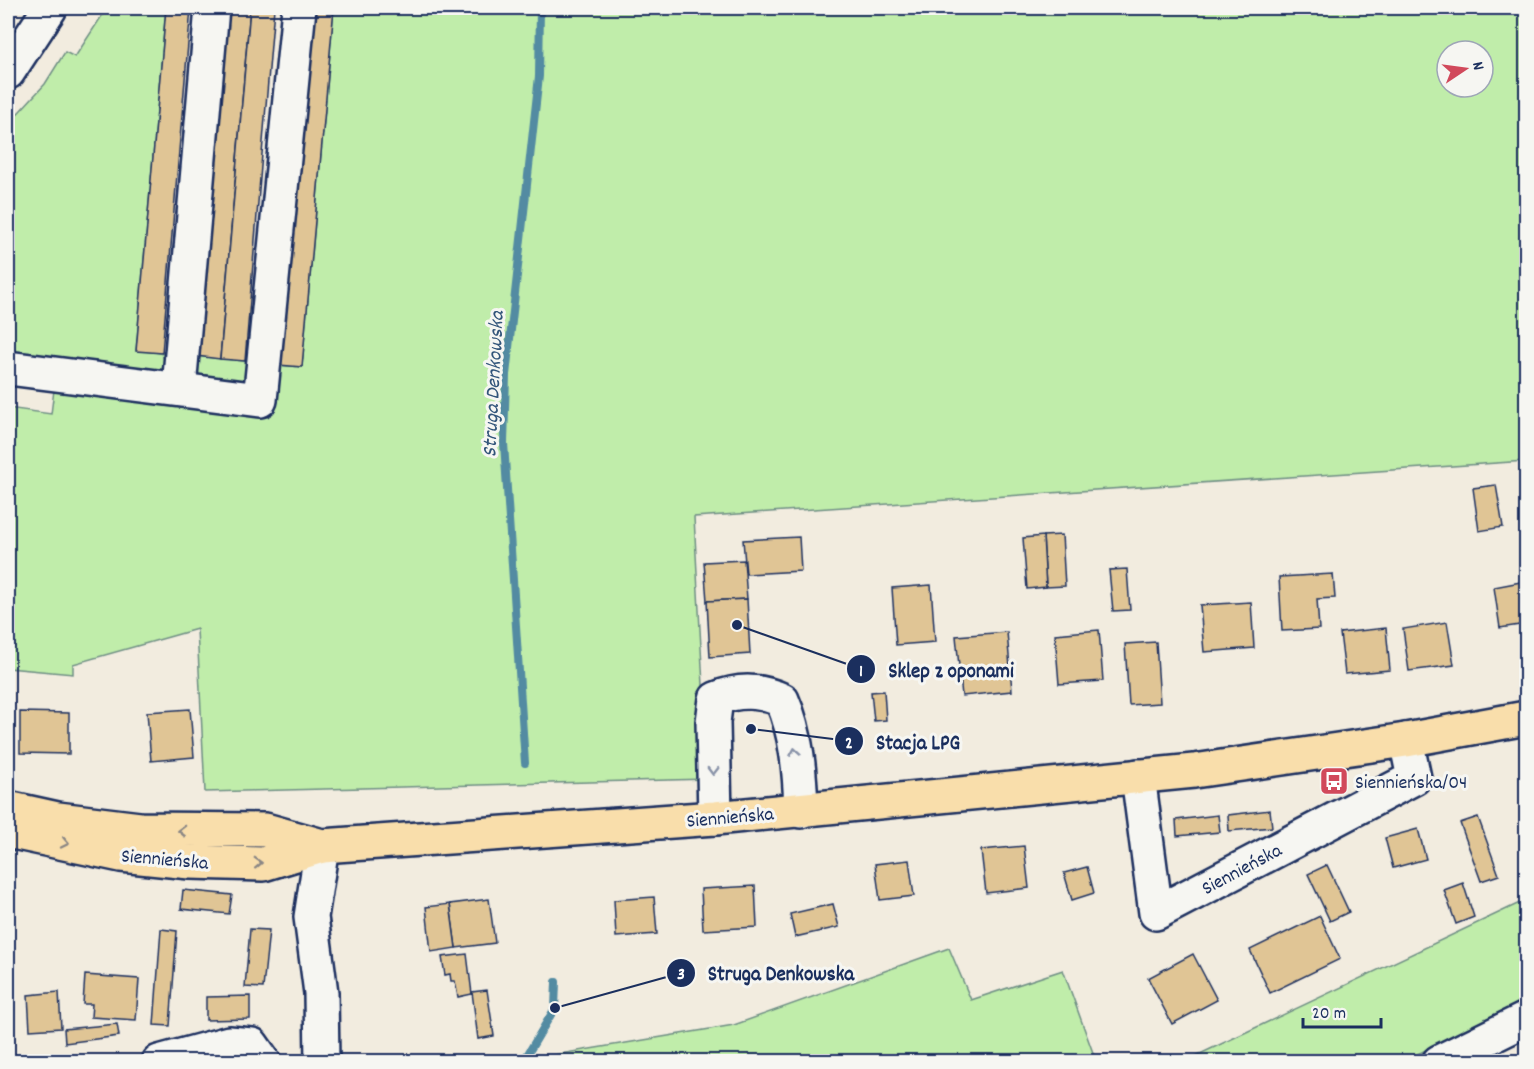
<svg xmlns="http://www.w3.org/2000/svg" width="1534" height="1069" font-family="Dekko,sans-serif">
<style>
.grass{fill:#c0edaa;stroke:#6e8e84;stroke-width:1.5;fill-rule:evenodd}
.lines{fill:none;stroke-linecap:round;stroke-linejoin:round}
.stream{stroke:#528ba2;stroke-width:8}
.building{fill:#e0c595;stroke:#1b2f5e;stroke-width:1.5}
.minor-casing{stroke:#1b2f5e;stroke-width:38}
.major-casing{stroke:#1b2f5e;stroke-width:38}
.minor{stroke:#f6f6f2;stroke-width:33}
.major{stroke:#f9deab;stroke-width:33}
.oneway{stroke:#8892a8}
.oneway2{stroke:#8a8684}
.labels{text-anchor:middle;stroke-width:6;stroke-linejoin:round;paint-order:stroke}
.poi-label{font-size:20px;fill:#1b2f5e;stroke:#f6f6f2;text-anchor:start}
.street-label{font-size:20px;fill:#1b2f5e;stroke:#f6f6f2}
.water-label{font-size:21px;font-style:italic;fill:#32557a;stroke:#f6f6f2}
.leader{fill:none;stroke:#1b2f5e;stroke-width:2}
.callout-dot{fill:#1b2f5e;stroke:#f6f6f2;stroke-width:2}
.mark-label{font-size:18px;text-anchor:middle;font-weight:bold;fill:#fff}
.callout-label{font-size:21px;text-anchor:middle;font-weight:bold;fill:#1b2f5e;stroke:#f6f6f2;stroke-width:6;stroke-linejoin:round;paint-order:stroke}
</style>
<rect width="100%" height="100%" fill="#f2ecdf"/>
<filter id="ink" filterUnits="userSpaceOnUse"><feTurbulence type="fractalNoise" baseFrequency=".0167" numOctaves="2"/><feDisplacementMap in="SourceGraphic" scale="12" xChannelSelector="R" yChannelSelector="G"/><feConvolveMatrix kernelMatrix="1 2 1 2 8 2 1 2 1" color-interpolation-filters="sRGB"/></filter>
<g filter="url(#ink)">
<g class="grass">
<polygon points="107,8 166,8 136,350 162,353 168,373 8,363 8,124 45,84 65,52 75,57"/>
<path d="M334 8H1526V461L694 517 708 779 205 792 197 629 73 664V674L8 668V408L51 414 54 390 268 417 272 374 278 365 302 367ZM1447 51H1483V87H1447Z"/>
<polygon points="196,356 245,361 249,368 250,384 197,388"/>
<polygon points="1526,900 1526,1002 1403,1061 1183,1062"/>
<polygon points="949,948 971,1000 1063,970 1096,1061 518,1061 734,1025"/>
</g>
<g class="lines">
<g class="stream">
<polyline points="525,763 504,443 506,375 539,76 540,8"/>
<polyline points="523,1062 555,1008 556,982"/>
</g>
</g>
<g class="building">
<polygon points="166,8 191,8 162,353 136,351"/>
<polygon points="225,8 250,8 220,359 196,356"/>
<polygon points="250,8 274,8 245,361 220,359"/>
<polygon points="309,8 334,8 302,367 278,365"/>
<polygon points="1496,485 1503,527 1479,531 1473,488"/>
<polygon points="1062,535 1065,586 1046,587 1043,536"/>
<polygon points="1043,536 1046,587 1027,589 1023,538"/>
<polygon points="799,537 801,571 746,574 743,540"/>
<polygon points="744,560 747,599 707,601 704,562"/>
<polygon points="1127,569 1130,610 1113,611 1109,570"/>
<polygon points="1333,574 1335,598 1317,599 1319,629 1282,631 1279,577"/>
<polygon points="1526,581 1526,624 1500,628 1494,587"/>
<polygon points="931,585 935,642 896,645 892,588"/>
<polygon points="747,599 750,654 710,657 707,601"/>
<polygon points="1251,602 1254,648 1204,652 1200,605"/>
<polygon points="1447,622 1454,665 1409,671 1403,629"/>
<polygon points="1386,628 1390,670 1345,674 1340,633"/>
<polygon points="1099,630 1103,681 1059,684 1055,634"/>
<polygon points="1007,632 1012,691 962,696 956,636"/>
<polygon points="1156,642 1160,703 1129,705 1125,644"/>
<polygon points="884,691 886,720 874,721 871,692"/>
<polygon points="190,709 194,757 151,761 147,712"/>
<polygon points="20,712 69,713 69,754 20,753"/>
<polygon points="1270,810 1272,827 1229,831 1228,815"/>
<polygon points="1218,815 1220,832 1177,836 1176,820"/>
<polygon points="1478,817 1499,875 1481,881 1460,823"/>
<polygon points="1418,829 1426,859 1393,868 1385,838"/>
<polygon points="1024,846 1029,888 986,893 981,850"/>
<polygon points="909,860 914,896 880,900 875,864"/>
<polygon points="1327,865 1349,912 1330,921 1308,874"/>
<polygon points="1087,867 1094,893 1072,900 1064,873"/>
<polygon points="1463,883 1474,917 1456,924 1444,890"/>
<polygon points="755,886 757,927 703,930 701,889"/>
<polygon points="183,890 232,895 229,914 181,909"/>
<polygon points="654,897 657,934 616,937 614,900"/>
<polygon points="489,899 495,943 456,948 450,904"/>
<polygon points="450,904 456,948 431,952 426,907"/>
<polygon points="833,904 839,927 795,937 790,914"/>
<polygon points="1320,916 1340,959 1270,993 1250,950"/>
<polygon points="161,929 177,931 170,1026 154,1025"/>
<polygon points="250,929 269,930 263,988 245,987"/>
<polygon points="467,954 472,994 458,997 455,981 451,981 450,974 445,975 442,957"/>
<polygon points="1193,954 1217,1000 1172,1024 1148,978"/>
<polygon points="85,975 139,979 136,1020 91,1017 92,1004 83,1004"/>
<polygon points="487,990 494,1036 478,1039 472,992"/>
<polygon points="59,992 61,1028 30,1030 28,995"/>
<polygon points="250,996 250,1019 206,1020 206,997"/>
<polygon points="117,1024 119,1036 65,1043 64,1029"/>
<polygon points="30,1054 32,1062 18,1062 17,1057"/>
</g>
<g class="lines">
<g class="minor-casing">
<g id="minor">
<polyline points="8,72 50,8"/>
<polyline points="8,368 260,400 299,8"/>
<polyline points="179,388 212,8"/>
<polyline points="1138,776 1156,913 1414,778 1406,740"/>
<path d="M715 818 713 722 716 699C739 689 760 690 782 700 797 734 800 774 801 811"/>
<polyline points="159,1062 229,1043 252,1045 264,1062"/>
<polyline points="322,1062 321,993 311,917 322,846"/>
<polyline points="1439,1062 1526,1019"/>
</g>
</g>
<g class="major-casing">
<g id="major">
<polyline points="8,808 58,819 140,829 265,830 322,846"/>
<polyline points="8,831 121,855 190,862 263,864 322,846 715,818 1194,771 1406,740 1526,718"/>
</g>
</g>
<use href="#minor" class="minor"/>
<use href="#major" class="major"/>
</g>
<defs><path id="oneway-chevron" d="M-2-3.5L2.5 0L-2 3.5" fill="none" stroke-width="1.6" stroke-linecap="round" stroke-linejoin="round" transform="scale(1.5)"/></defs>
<g class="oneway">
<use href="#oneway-chevron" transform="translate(795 752) rotate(-99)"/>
<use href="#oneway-chevron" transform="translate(713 771) rotate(91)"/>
</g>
<g class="oneway2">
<use href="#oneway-chevron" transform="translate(182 831) rotate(-179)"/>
<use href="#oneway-chevron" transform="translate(65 843) rotate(12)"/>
<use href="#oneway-chevron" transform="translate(258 863) rotate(-2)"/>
</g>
</g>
<defs>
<g id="bus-square" transform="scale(1.5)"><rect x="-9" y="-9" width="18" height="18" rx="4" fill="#d1495b" stroke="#f6f6f2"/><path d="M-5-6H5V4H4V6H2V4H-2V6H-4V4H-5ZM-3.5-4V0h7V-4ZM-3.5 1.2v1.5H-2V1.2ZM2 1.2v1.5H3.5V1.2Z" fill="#fff"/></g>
</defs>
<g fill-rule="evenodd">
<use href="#bus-square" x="1334" y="781"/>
</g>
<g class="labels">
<g class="poi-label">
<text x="1355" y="788">Siennieńska/04</text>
</g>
<g class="street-label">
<text transform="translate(730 816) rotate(-5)" y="7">Siennieńska</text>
<text transform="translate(165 858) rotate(5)" y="7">Siennieńska</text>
<text transform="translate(1241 868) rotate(-28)" y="7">Siennieńska</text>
</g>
<g class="water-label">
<text transform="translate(492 384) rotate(-87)" y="7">Struga Denkowska</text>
</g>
</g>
<path class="leader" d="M737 625L861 669M751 729L849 741M555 1008L681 973"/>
<g class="callout-dot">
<circle cx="737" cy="625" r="6"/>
<circle cx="751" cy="729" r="6"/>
<circle cx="555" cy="1008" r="6"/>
<circle cx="861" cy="669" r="15"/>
<circle cx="849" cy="741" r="15"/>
<circle cx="681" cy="973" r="15"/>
</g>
<g class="mark-label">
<text x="861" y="676">1</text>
<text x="849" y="748">2</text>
<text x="681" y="979">3</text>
</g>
<g class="callout-label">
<text x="951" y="677">Sklep z oponami</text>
<text x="918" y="749">Stacja LPG</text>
<text x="781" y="980">Struga Denkowska</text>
</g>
<rect width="1534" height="1069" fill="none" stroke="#f6f6f2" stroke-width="30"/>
<rect x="15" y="15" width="1504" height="1039" fill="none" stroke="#1b2f5e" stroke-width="2" filter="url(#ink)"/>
<g transform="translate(1465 69) rotate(77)"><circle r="28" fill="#f6f6f2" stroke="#9ea6b7" stroke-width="1.5"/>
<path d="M0-4.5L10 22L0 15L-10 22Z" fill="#d1495b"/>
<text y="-9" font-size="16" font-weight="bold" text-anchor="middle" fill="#1b2f5e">N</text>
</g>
<path d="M1303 1018v9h78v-9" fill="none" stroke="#1b2f5e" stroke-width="3"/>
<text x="1312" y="1018" font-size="18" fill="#1b2f5e" stroke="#f6f6f2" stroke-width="4.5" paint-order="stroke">20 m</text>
</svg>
